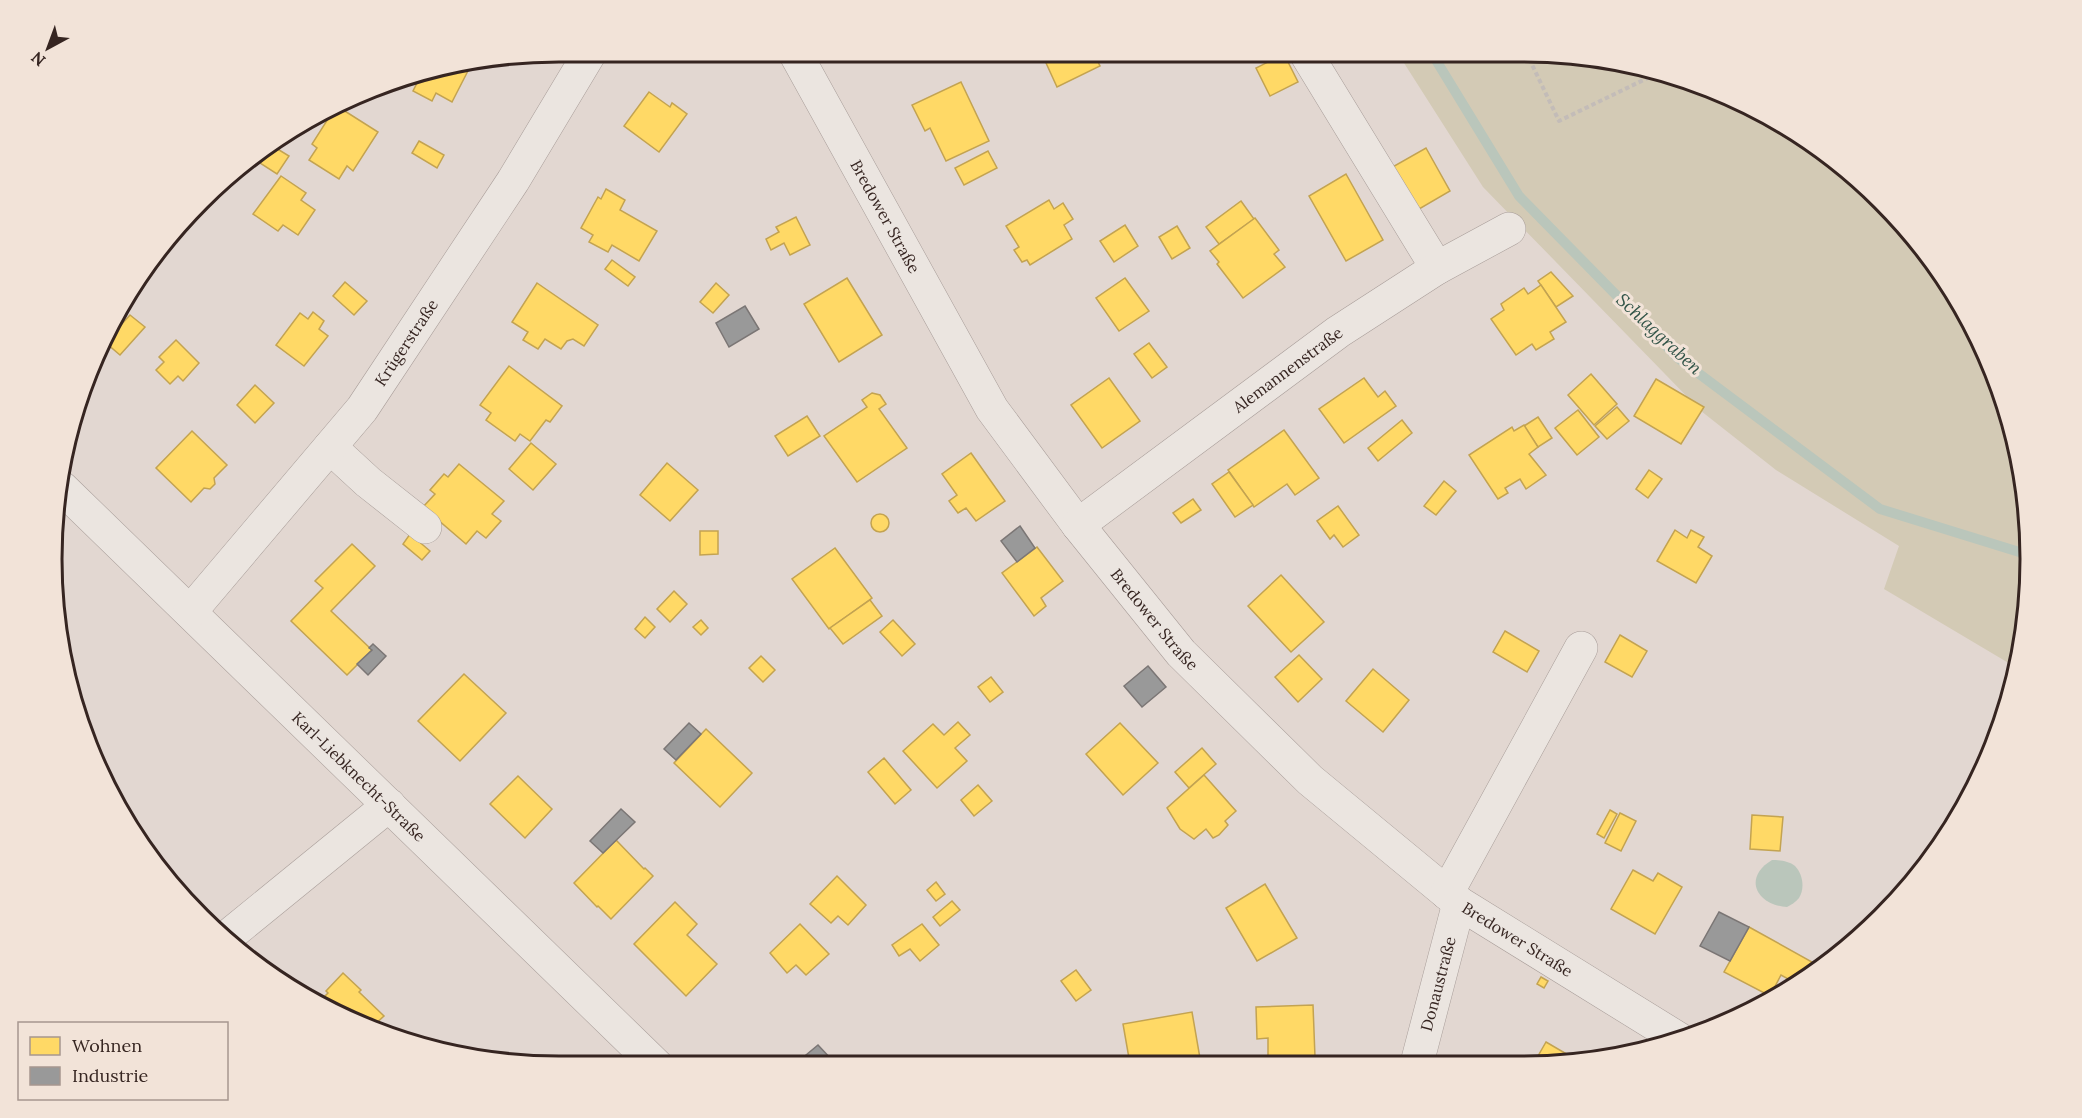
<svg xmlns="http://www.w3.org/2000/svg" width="2082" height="1118" font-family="Lora,serif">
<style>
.green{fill:#d3cab5}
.water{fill:#bac6bb}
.homes{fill:#ffd966;stroke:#c3a351;stroke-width:1.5}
.industry{fill:#999;stroke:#7b7675;stroke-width:1.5}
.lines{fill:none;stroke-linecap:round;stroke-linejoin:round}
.stream{stroke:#bac6bb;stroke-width:10}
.minor-casing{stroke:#a89d99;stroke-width:34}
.path{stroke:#c3bcb8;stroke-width:4;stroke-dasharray:4.5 3;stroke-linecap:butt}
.minor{stroke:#ebe5e0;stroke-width:33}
.labels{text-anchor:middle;stroke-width:6;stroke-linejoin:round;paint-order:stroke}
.street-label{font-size:16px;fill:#362521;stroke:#f2e3d8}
.water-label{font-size:18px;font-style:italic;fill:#325448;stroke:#f2e3d8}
.rim{fill:none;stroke:#362521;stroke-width:3}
</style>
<rect width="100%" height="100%" fill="#e2d7d1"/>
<polygon class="green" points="1397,52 1556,52 1655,68 1748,104 1833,156 1905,224 1963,305 2004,396 2027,493 2030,593 2017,668 1884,589 1899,546 1776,470 1701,411 1483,187"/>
<path class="water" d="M1772 860C1779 860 1789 861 1795 866 1803 874 1805 889 1799 898 1796 902 1791 905 1787 907 1757 905 1742 878 1772 860Z"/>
<g class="homes">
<polygon points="1041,52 1093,52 1100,66 1057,87"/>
<polygon points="1284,54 1298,82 1270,96 1256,68"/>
<polygon points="471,65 452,102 436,93 432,101 413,91 417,83 410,79 412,75"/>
<polygon points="961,82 989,141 946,161 930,128 925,131 912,105"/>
<polygon points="649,92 670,107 672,103 687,114 659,152 624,126"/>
<polygon points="340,108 378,132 353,171 347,166 339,179 309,160 317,148 312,144 333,111"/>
<polygon points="419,141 444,155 437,168 412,153"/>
<polygon points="271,145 289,156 277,174 249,156"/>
<polygon points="1426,148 1450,191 1414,212 1389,169"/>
<polygon points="988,151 997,168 964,185 955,168"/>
<polygon points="1346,174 1383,240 1346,261 1309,196"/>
<polygon points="281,176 306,193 301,200 315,210 298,235 283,225 278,231 253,214"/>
<polygon points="606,189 625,200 620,210 657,231 639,261 612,245 608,252 589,242 593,235 581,228 598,197 601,199"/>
<polygon points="1049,200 1054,209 1063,203 1073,219 1064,225 1072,239 1030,265 1027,260 1022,262 1014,250 1019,247 1006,226"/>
<polygon points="1241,201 1254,219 1219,244 1206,227"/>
<polygon points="796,217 810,245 790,255 784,243 771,250 766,239 779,232 776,227"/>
<polygon points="1255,218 1279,250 1274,254 1285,267 1243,298 1217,264 1219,262 1210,251"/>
<polygon points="1125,225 1138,246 1114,262 1100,241"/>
<polygon points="1177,226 1190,248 1172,259 1159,237"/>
<polygon points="612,260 635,277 628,286 605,269"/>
<polygon points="1551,272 1573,296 1556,307 1538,281"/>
<polygon points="847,278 882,335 839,362 804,304"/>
<polygon points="1125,278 1149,311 1119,331 1096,298"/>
<polygon points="345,282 367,301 354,315 333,296"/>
<polygon points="537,283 598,325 584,346 573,339 567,341 561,349 545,339 538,349 523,340 528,332 512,322"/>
<polygon points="716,283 729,295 713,313 700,302"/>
<polygon points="1541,285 1566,322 1550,332 1554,339 1536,350 1532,344 1516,355 1491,319 1504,310 1501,304 1524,288 1528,294"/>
<polygon points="313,312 324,321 319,329 328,336 304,366 276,345 300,313 308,319"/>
<polygon points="130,315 145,327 120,355 106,343 109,338"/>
<polygon points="176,340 199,363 183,381 178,376 170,384 156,370 164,362 159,357"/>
<polygon points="1149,343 1167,367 1152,378 1134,354"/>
<polygon points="509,366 562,406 550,422 546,420 530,441 520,434 515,441 486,420 491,413 480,405"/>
<polygon points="1591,374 1617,404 1594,425 1568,395"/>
<polygon points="1109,378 1140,421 1102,448 1071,405"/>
<polygon points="1364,378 1378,397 1385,391 1396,406 1344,443 1319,409"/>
<polygon points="1656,379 1704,407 1681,444 1634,416"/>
<polygon points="255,385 274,403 255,423 237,405"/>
<polygon points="872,393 880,395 886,404 879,409 907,448 857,482 824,436 867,407 862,400"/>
<polygon points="1617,407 1629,421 1607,439 1595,426"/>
<polygon points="1578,410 1599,437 1577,455 1555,428"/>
<polygon points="807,416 820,436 788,456 775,436"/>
<polygon points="1538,417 1552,438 1538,447 1524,426"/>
<polygon points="1402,420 1412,433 1378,461 1368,448"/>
<polygon points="1524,425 1538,447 1529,454 1546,475 1526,489 1520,479 1505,488 1508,493 1498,499 1469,455 1512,427 1514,431"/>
<polygon points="1284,430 1319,478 1295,495 1287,484 1254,507 1228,470"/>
<polygon points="192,431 227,465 214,478 215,484 210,489 204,488 191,502 156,468"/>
<polygon points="531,443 556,464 533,490 509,469"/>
<polygon points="971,453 1005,501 976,521 966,508 958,513 949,501 957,495 942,474"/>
<polygon points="667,463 698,490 670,521 640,495"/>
<polygon points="459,464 504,501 492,514 501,521 486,538 477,531 466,544 423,507 435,494 430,490 444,474 448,477"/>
<polygon points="1649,470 1662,479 1648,498 1636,489"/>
<polygon points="1229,472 1253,505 1235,517 1212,484"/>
<polygon points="1444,481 1456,491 1436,515 1424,506"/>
<polygon points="1193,499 1201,510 1181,523 1173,513"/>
<polygon points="1338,506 1359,535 1343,547 1334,535 1330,539 1317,521"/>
<circle cx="880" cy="523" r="9"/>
<polygon points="1675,530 1687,538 1691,530 1704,537 1698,547 1712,556 1696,583 1657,561"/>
<polygon points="700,531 718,531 718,554 700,555"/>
<polygon points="410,534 430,551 422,560 403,544"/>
<polygon points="352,544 375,566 331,611 372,650 347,675 291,621 323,588 315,581"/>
<polygon points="1037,547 1063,581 1041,598 1046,606 1034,616 1002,573"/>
<polygon points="835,548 872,598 829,629 792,579"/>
<polygon points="1281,575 1324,622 1291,652 1248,606"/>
<polygon points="674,591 687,604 670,622 657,609"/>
<polygon points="870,600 882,616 843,644 830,628"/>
<polygon points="645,617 655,627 645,638 635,629"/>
<polygon points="701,620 708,628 701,635 693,627"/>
<polygon points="893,620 915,644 902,656 880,632"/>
<polygon points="1505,631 1539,651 1527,672 1493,652"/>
<polygon points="1620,635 1647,651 1632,677 1605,662"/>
<polygon points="1299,655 1322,679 1298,702 1275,677"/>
<polygon points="761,656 775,670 763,682 749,668"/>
<polygon points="1373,669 1409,700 1383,732 1346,701"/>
<polygon points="464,674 506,713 460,761 418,721"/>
<polygon points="991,677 1003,692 990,702 978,687"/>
<polygon points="958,722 970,735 955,748 967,761 937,788 903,751 933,724 944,735"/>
<polygon points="1120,723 1158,763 1123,795 1086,754"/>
<polygon points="706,729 752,773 720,807 674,763"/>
<polygon points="1202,748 1216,764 1189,788 1175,772"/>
<polygon points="884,758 911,790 895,804 868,772"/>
<polygon points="1204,775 1236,811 1225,821 1228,825 1219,835 1213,838 1206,829 1194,839 1180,829 1167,808"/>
<polygon points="518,776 552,809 525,838 490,804"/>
<polygon points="978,785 992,801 974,816 961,800"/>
<polygon points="1610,810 1617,814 1604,838 1597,834"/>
<polygon points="1620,813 1636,821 1621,851 1605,843"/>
<polygon points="1752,815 1783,817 1780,851 1750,849"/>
<polygon points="616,840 644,869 645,868 653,876 611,919 598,906 597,907 574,883"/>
<polygon points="1633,870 1653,881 1658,873 1682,887 1655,934 1611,909"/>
<polygon points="837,876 866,905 848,925 838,916 831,923 810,904"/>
<polygon points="936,882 945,894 936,901 927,890"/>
<polygon points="1265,884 1297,938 1257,961 1226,908"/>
<polygon points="952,901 960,910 940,926 933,917"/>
<polygon points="675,902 697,924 687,935 717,964 686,996 634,944"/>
<polygon points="800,924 829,954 806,975 796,965 787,973 770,953"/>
<polygon points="922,924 939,945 920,961 910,949 899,956 892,945"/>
<polygon points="1749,927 1812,962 1801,984 1799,985 1781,975 1770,996 1724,972"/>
<polygon points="1076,970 1091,990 1076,1001 1061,981"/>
<polygon points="343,973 361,990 359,992 384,1016 371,1028 334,1014 318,1003 328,993 326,991"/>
<polygon points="1541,977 1548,981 1544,988 1537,984"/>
<polygon points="1313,1005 1315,1057 1268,1059 1268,1038 1257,1039 1256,1007"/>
<polygon points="1192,1012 1201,1064 1130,1064 1123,1024"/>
<polygon points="1546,1042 1582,1063 1534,1063"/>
</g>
<g class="industry">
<polygon points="745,306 759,329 729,347 716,323"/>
<polygon points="1020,526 1035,548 1017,562 1001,541"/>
<polygon points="373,644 386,656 368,675 357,664 372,650 369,648"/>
<polygon points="1148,666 1166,687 1142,707 1124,686"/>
<polygon points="689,723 701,734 676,760 664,749"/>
<polygon points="621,809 635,822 603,853 590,841"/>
<polygon points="1719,912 1749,927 1730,961 1700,946"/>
<polygon points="818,1045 832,1060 826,1065 794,1065"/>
</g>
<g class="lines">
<polyline class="stream" points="1431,52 1519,196 1678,358 1880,509 2029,555"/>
<g class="minor-casing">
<g id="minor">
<path id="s1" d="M794 51 992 409 1078 525 1181 653 1310 780 1459 903 1679 1039"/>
<polyline points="1305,52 1437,268"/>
<polyline points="330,447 368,482 425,527"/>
<path id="s2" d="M62 488 657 1066"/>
<path id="s3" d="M1078 525 1338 332 1437 268 1509 229"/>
<path id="s4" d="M190 612 362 409 513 181 591 51"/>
<polyline points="1447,893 1581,648"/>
<polyline points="227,937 389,805"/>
<path id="s5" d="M1417 1063 1459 903"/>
</g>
</g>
<polyline class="path" points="1526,52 1559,121 1662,71"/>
<use href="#minor" class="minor"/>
</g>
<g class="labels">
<g class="street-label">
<text dy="6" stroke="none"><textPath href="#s1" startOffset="189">Bredower Straße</textPath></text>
<text dy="6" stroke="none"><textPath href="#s4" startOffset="346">Krügerstraße</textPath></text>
<text dy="6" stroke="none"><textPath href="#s3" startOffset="261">Alemannenstraße</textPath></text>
<text dy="6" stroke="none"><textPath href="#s1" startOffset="675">Bredower Straße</textPath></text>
<text dy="6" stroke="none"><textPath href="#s2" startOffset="414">Karl-Liebknecht-Straße</textPath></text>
<text dy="6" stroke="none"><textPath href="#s1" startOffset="1161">Bredower Straße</textPath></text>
<text dy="6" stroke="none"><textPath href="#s5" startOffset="82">Donaustraße</textPath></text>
</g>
<g class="water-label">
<text transform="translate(1659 334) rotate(43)" y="6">Schlaggraben</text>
</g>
</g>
<path d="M0 0H2082V1118H0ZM559 62H1523A497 497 0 0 1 2020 559V559A497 497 0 0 1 1523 1056H559A497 497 0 0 1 62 559V559A497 497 0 0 1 559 62Z" fill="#f2e3d8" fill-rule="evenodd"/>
<path class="rim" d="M559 62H1523A497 497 0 0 1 2020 559V559A497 497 0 0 1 1523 1056H559A497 497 0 0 1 62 559V559A497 497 0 0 1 559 62Z"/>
<rect x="18" y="1022" width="210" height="78" fill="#f2e3d8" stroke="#a7978f" stroke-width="1.5"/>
<rect x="30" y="1037" width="30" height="18" fill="#ffd966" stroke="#a7978f" stroke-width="1.5"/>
<text x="72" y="1052" font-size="18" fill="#362521">Wohnen</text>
<rect x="30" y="1067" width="30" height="18" fill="#999999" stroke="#a7978f" stroke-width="1.5"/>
<text x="72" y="1082" font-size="18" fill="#362521">Industrie</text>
<g transform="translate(48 48) rotate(221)" stroke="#f2e3d8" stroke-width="4.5" paint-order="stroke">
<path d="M0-4.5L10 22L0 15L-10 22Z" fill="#362521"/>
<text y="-9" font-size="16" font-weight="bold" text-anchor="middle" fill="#362521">N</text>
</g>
</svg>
